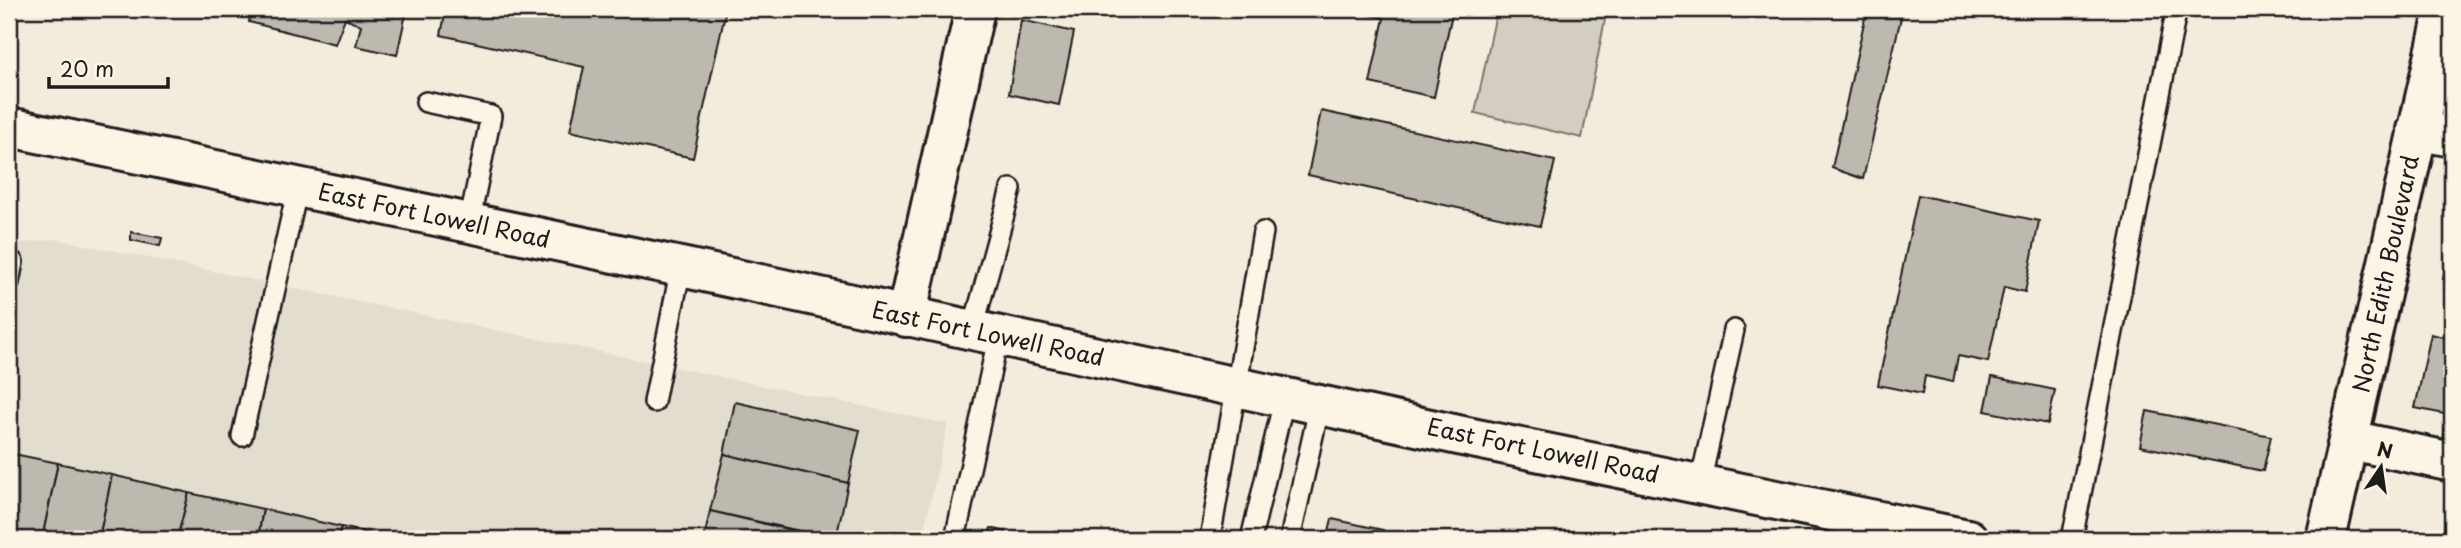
<svg xmlns="http://www.w3.org/2000/svg" width="2461" height="548" font-family="'Playpen Sans',sans-serif">
<style>
.built{fill:#e3ddcf}
.green{fill:#d3cec1;stroke:#78756e;stroke-width:2}
.building{fill:#beb9ae;stroke:#1c1c1c;stroke-width:2}
.lines{fill:none;stroke-linecap:round;stroke-linejoin:round}
.service-casing{stroke:#1c1c1c;stroke-width:24}
.minor-casing{stroke:#1c1c1c;stroke-width:44}
.secondary-casing{stroke:#1c1c1c;stroke-width:44}
.service{stroke:#fcf5e5;stroke-width:19}
.minor{stroke:#fcf5e5;stroke-width:38}
.secondary{stroke:#fcf5e5;stroke-width:38}
.labels{text-anchor:middle;stroke-width:6;stroke-linejoin:round;paint-order:stroke}
.street-label{font-size:23px;fill:#1c1c1c;stroke:#fcf5e5}
</style>
<rect width="100%" height="100%" fill="#f3ecdd"/>
<filter id="ink" filterUnits="userSpaceOnUse"><feTurbulence type="fractalNoise" baseFrequency=".0143" numOctaves="2"/><feDisplacementMap in="SourceGraphic" scale="14" xChannelSelector="R" yChannelSelector="G"/><feConvolveMatrix kernelMatrix="1 2 1 2 8 2 1 2 1" color-interpolation-filters="sRGB"/></filter>
<g filter="url(#ink)">
<polygon class="built" points="57,239 948,424 922,539 9,539 9,248 14,244"/>
<polygon class="green" points="1497,9 1607,9 1582,138 1475,113"/>
<g class="building">
<polygon points="194,9 231,9 230,16"/>
<polygon points="251,9 407,9 397,55 356,46 361,25 345,18 335,44 249,22"/>
<polygon points="446,9 726,9 693,158 570,131 584,67 441,35"/>
<polygon points="1363,9 1453,9 1434,97 1370,83 1384,18 1362,13"/>
<polygon points="1867,9 1903,9 1863,179 1832,168"/>
<polygon points="1021,20 1074,32 1059,105 1009,94"/>
<polygon points="1321,111 1555,161 1540,226 1308,175"/>
<polygon points="1918,195 2039,221 2025,292 2004,287 1988,362 1958,356 1953,382 1925,376 1922,394 1878,385"/>
<polygon points="131,232 162,238 160,246 131,240"/>
<polygon points="2452,239 2452,281 2443,279"/>
<polygon points="2431,334 2452,339 2452,450 2441,448 2449,415 2415,408"/>
<polygon points="1992,377 2055,390 2048,424 1985,411"/>
<polygon points="735,402 860,430 848,483 724,454"/>
<polygon points="2147,411 2271,436 2263,471 2140,446"/>
<polygon points="9,453 58,463 42,539 9,539"/>
<polygon points="724,454 848,483 836,539 710,511"/>
<polygon points="58,463 112,475 99,539 42,539"/>
<polygon points="112,475 189,493 177,539 99,539"/>
<polygon points="189,493 263,509 258,539 177,539"/>
<polygon points="263,509 341,527 338,539 258,539"/>
<polygon points="710,511 829,539 704,539"/>
<polygon points="1332,519 1383,530 1381,539 1327,539"/>
<polygon points="341,527 391,538 391,539 338,539"/>
<polygon points="991,528 1006,532 1004,539 988,539"/>
</g>
<g class="lines">
<g class="service-casing">
<g id="service">
<polyline points="426,102 491,116 469,224"/>
<polyline points="9,282 13,262"/>
<polyline points="972,332 1011,189"/>
<polyline points="654,402 681,267"/>
<polyline points="242,436 298,187"/>
<polyline points="1700,484 1734,330"/>
<polyline points="955,539 998,338"/>
<polyline points="1210,539 1263,232"/>
<polyline points="1251,539 1285,396"/>
<polyline points="1290,539 1320,404"/>
<polyline points="2072,539 2175,18"/>
</g>
</g>
<g class="minor-casing">
<g id="minor">
<polyline points="2417,130 2452,137"/>
<polyline points="906,317 975,9"/>
<polyline points="2350,440 2452,462"/>
<polyline points="2326,539 2445,9"/>
</g>
</g>
<g class="secondary-casing">
<polyline id="secondary" points="9,127 681,267 1472,438 1968,539"/>
</g>
<use href="#service" class="service"/>
<use href="#minor" class="minor"/>
<use href="#secondary" class="secondary"/>
</g>
</g>
<g class="labels">
<g class="street-label">
<text transform="translate(434 216) rotate(12)" y="8">East Fort Lowell Road</text>
<text transform="translate(2386 274) rotate(-78)" y="8">North Edith Boulevard</text>
<text transform="translate(988 334) rotate(12)" y="8">East Fort Lowell Road</text>
<text transform="translate(1543 451) rotate(12)" y="8">East Fort Lowell Road</text>
</g>
</g>
<rect width="2461" height="548" fill="none" stroke="#fcf5e5" stroke-width="35"/>
<rect x="18" y="18" width="2426" height="513" fill="none" stroke="#1c1c1c" stroke-width="2.5" filter="url(#ink)"/>
<g transform="translate(2381 467) rotate(13)" stroke="#fcf5e5" stroke-width="5" paint-order="stroke">
<path d="M0-5L12 26L0 18L-12 26Z" fill="#1c1c1c"/>
<text y="-10" font-size="19" font-weight="bold" text-anchor="middle" fill="#1c1c1c">N</text>
</g>
<path d="M49 77v10h119v-10" fill="none" stroke="#1c1c1c" stroke-width="3.5"/>
<text x="60" y="77" font-size="21" fill="#1c1c1c" stroke="#fcf5e5" stroke-width="5" paint-order="stroke">20 m</text>
</svg>
